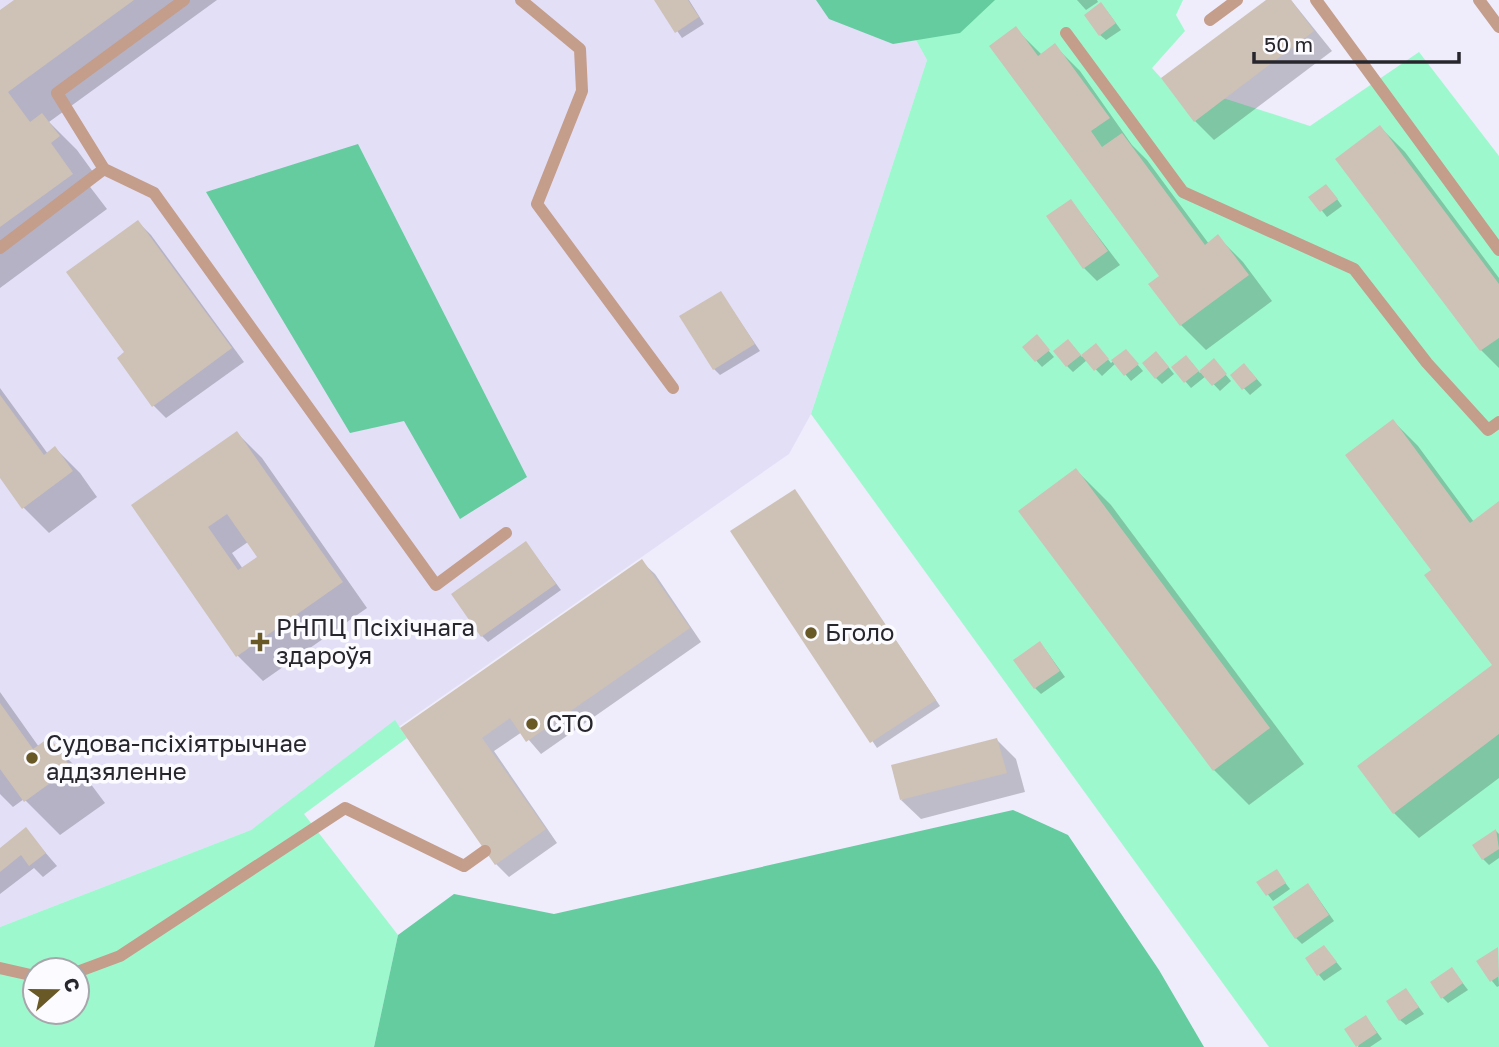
<svg xmlns="http://www.w3.org/2000/svg" width="1499" height="1047" font-family="'Golos Text',sans-serif">
<style>
.built{fill:#e3dff7}
.green{fill:#9ef8ce;fill-rule:evenodd}
.forest{fill:#64cc9f}
.shadow{fill:#0003;fill-rule:evenodd}
.building{fill:#cec2b6;fill-rule:evenodd}
.lines{fill:none;stroke-linecap:round;stroke-linejoin:round}
.lane{stroke:#c49d8b;stroke-width:12}
.poi-dot{fill:#695926;stroke:#fcfbff;stroke-width:2.5}
.labels{text-anchor:middle;stroke-width:7;stroke-linejoin:round;paint-order:stroke}
.poi-label{font-size:24px;fill:#27262c;stroke:#fcfbff;text-anchor:start}
</style>
<rect width="100%" height="100%" fill="#efecfc"/>
<polygon class="built" points="0,0 900,0 896,4 927,60 811,414 789,454 251,830 0,927"/>
<g class="green">
<polygon points="900,0 1183,0 1176,15 1185,31 1152,68 1161,78 1310,126 1419,52 1499,156 1499,1047 1269,1047 811,414 927,60 896,4"/>
<path d="M395 720 407 738 304 814 398 935 374 1047H0V927L251 830ZM35 970H77V1012H35Z"/>
</g>
<g class="forest">
<polygon points="816,0 995,0 960,33 893,44 829,19"/>
<polygon points="358,144 527,477 460,519 404,421 350,433 206,192"/>
<polygon points="1013,810 1068,835 1159,970 1204,1047 374,1047 398,935 454,894 554,914"/>
</g>
<g class="shadow">
<polygon points="17,0 217,0 49,122 77,150 93,172 84,179 107,209 0,288 0,12"/>
<polygon points="656,0 689,0 704,24 682,38"/>
<polygon points="1077,0 1097,0 1098,2 1086,10"/>
<polygon points="1269,0 1291,0 1332,51 1214,140 1195,121"/>
<polygon points="1107,11 1121,30 1106,40 1100,35"/>
<polygon points="1015,28 1042,55 1055,46 1080,71 1132,145 1147,160 1209,244 1218,237 1243,262 1272,301 1206,350 1181,325 1161,276"/>
<polygon points="1380,127 1405,152 1499,278 1499,368 1481,350 1338,159"/>
<polygon points="1332,192 1342,206 1327,217 1311,197"/>
<polygon points="1071,201 1120,265 1097,281 1084,268"/>
<polygon points="138,222 151,235 244,362 166,418 153,405 127,353"/>
<polygon points="721,293 760,351 720,375 714,369"/>
<polygon points="1042,343 1054,357 1042,367 1024,347"/>
<polygon points="1096,345 1111,363 1126,351 1143,371 1131,381 1116,363 1102,376 1087,360 1073,372 1067,366 1074,347 1082,357"/>
<polygon points="1162,359 1174,374 1162,384 1156,378"/>
<polygon points="1214,361 1231,381 1220,391 1206,376 1191,388 1174,368 1192,363 1200,373"/>
<polygon points="1250,371 1262,385 1250,395 1232,375"/>
<polygon points="0,388 48,454 55,448 80,473 97,497 49,533 24,508 0,475"/>
<polygon points="1393,421 1418,446 1474,522 1499,503 1499,778 1419,838 1394,813 1494,665 1433,571"/>
<path d="M237 433 262 458 367 608 263 681 238 656 133 506ZM248 542 259 557 243 569 232 553Z"/>
<polygon points="1076,470 1111,505 1304,764 1249,805 1214,770"/>
<polygon points="795,491 940,706 877,748 733,531"/>
<polygon points="526,543 561,590 488,642 482,636"/>
<polygon points="642,562 655,574 701,642 541,754 522,732 494,751 557,843 509,877 496,864 402,728"/>
<polygon points="1045,649 1065,677 1041,694 1035,688"/>
<polygon points="0,692 39,747 49,740 84,775 105,803 60,835 24,799 13,807 0,794"/>
<polygon points="997,740 1016,759 1025,792 921,819 901,800"/>
<polygon points="26,830 57,866 43,877 34,868 0,894 0,850"/>
<polygon points="1496,831 1499,834 1499,858 1489,865 1483,859"/>
<polygon points="1276,871 1290,889 1273,901 1259,883"/>
<polygon points="1313,891 1334,921 1302,944 1296,938"/>
<polygon points="1324,947 1342,969 1324,981 1319,975"/>
<polygon points="1497,949 1499,986 1497,987 1492,981"/>
<polygon points="1452,969 1468,990 1448,1003 1442,997"/>
<polygon points="1406,990 1424,1014 1406,1025 1400,1020"/>
<polygon points="1366,1017 1382,1039 1370,1047 1358,1047"/>
</g>
<g class="building">
<polygon points="14,0 134,0 8,92 30,122 42,113 60,136 51,143 73,174 0,227 0,10"/>
<polygon points="654,0 688,0 699,17 675,33"/>
<polygon points="1266,0 1291,0 1314,31 1194,122 1161,78"/>
<polygon points="1101,2 1116,23 1099,36 1084,15"/>
<polygon points="1016,26 1038,56 1055,43 1110,118 1091,131 1102,147 1122,133 1205,245 1218,234 1249,275 1180,326 1148,284 1159,276 989,46"/>
<polygon points="1380,125 1499,284 1499,338 1480,351 1335,159"/>
<polygon points="1326,184 1338,199 1320,212 1308,197"/>
<polygon points="1071,199 1108,251 1083,269 1046,216"/>
<polygon points="138,220 232,348 152,407 117,358 124,352 66,272"/>
<polygon points="721,291 755,344 713,370 679,316"/>
<polygon points="1037,334 1050,350 1035,362 1022,347"/>
<polygon points="1068,339 1081,355 1066,367 1053,351"/>
<polygon points="1096,343 1109,359 1094,371 1081,355"/>
<polygon points="1126,349 1139,364 1124,376 1111,360"/>
<polygon points="1156,351 1169,367 1155,379 1142,363"/>
<polygon points="1186,355 1199,371 1184,383 1171,367"/>
<polygon points="1214,358 1227,374 1212,386 1199,371"/>
<polygon points="1244,363 1257,379 1242,390 1230,375"/>
<polygon points="0,395 44,455 55,446 73,471 22,509 0,478"/>
<polygon points="1393,419 1470,523 1499,501 1499,734 1393,814 1357,766 1492,665 1424,575 1431,570 1345,455"/>
<path d="M237 431 343 582 236 657 131 505ZM227 514 257 557 238 570 208 527Z"/>
<polygon points="1076,468 1270,728 1213,771 1018,511"/>
<polygon points="795,489 936,700 870,743 730,531"/>
<polygon points="526,541 556,584 481,637 451,594"/>
<polygon points="642,559 690,628 526,742 510,718 482,738 546,829 495,865 400,728"/>
<polygon points="1040,641 1060,671 1034,689 1013,660"/>
<polygon points="0,703 33,749 50,737 71,768 24,802 0,769"/>
<polygon points="997,738 1007,773 900,800 891,765"/>
<polygon points="26,827 46,853 29,866 21,855 0,872 0,848"/>
<polygon points="1496,829 1499,849 1482,860 1472,845"/>
<polygon points="1277,869 1286,883 1266,896 1256,882"/>
<polygon points="1308,883 1329,915 1295,939 1273,907"/>
<polygon points="1324,945 1337,962 1317,976 1305,958"/>
<polygon points="1498,947 1499,976 1490,982 1476,961"/>
<polygon points="1452,967 1463,983 1441,999 1430,982"/>
<polygon points="1406,988 1419,1007 1399,1021 1386,1001"/>
<polygon points="1366,1015 1377,1033 1356,1047 1344,1029"/>
</g>
<g class="lines">
<g class="lane">
<polyline points="184,0 57,93 104,169 154,193 436,585 506,533"/>
<polyline points="521,0 580,49 582,91 537,204 673,388"/>
<polyline points="1316,0 1499,250"/>
<polyline points="1479,0 1499,27"/>
<polyline points="1210,20 1237,0"/>
<polyline points="1066,33 1183,192 1354,269 1427,363 1488,430 1499,422"/>
<polyline points="0,248 104,169"/>
<polyline points="0,968 35,976"/>
<polyline points="77,972 120,956 345,808 464,866 485,851"/>
</g>
</g>
<g class="poi-dot">
<circle cx="811" cy="633" r="7"/>
<path d="M256.5 631.5h7v7h7v7h-7v7h-7v-7h-7v-7h7z"/>
<circle cx="532" cy="724" r="7"/>
<circle cx="32" cy="758" r="7"/>
</g>
<g class="labels">
<g class="poi-label">
<text x="276" y="636">РНПЦ Псіхічнага<tspan x="276" dy="28">здароўя</tspan></text>
<text x="825" y="641">Бголо</text>
<text x="546" y="732">СТО</text>
<text x="46" y="752">Судова-псіхіятрычнае<tspan x="46" dy="28">аддзяленне</tspan></text>
</g>
</g>
<g transform="translate(56 991) rotate(69)"><circle r="33" fill="#fcfbff" stroke="#a7a6ab" stroke-width="2"/>
<path d="M0-5L12 26L0 18L-12 26Z" fill="#695926"/>
<text y="-10" font-size="19" font-weight="bold" text-anchor="middle" fill="#27262c">С</text>
</g>
<path d="M1254 52v10h205v-10" fill="none" stroke="#27262c" stroke-width="3.5"/>
<text x="1264" y="52" font-size="21" fill="#27262c" stroke="#fcfbff" stroke-width="5" paint-order="stroke">50 m</text>
</svg>
